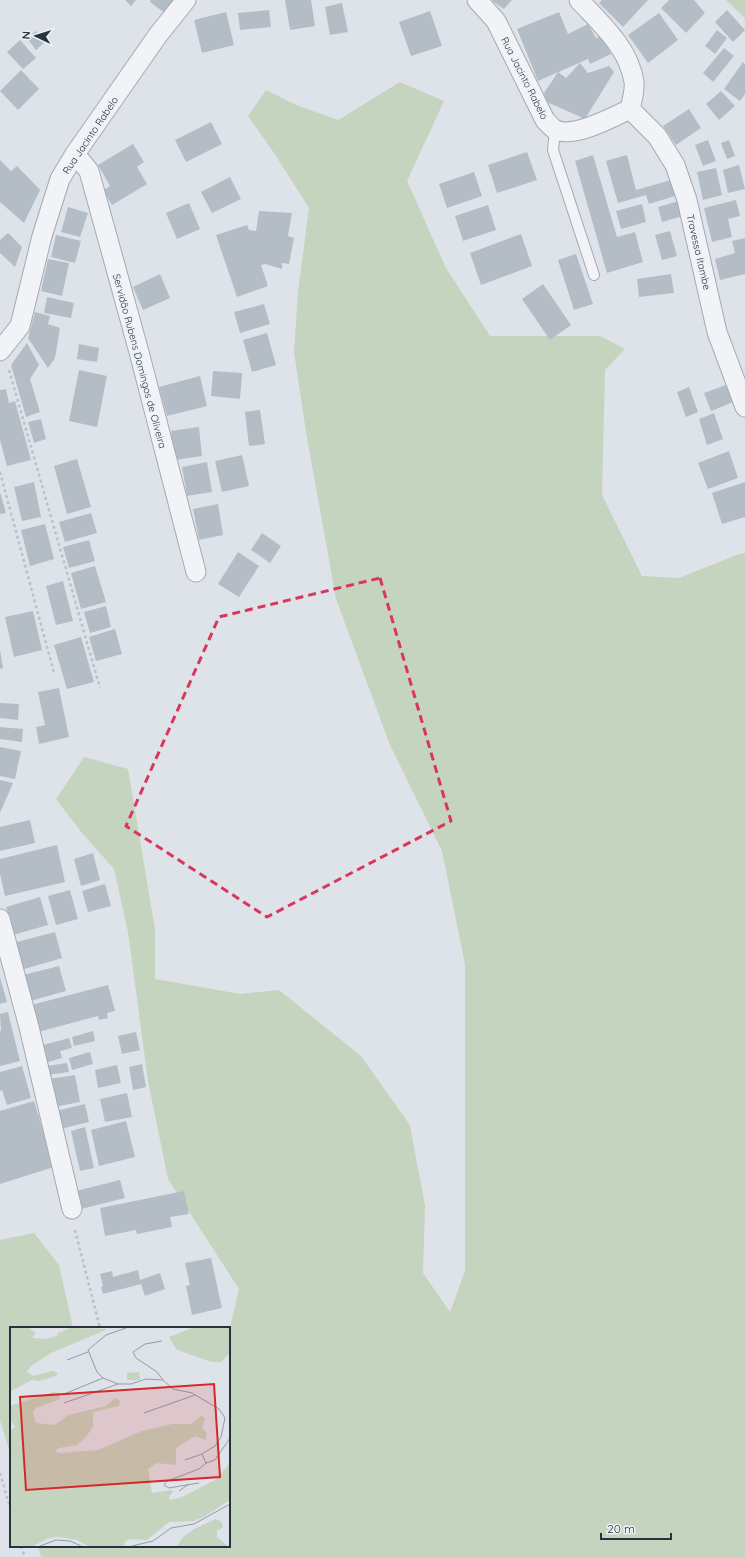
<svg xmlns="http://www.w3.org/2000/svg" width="745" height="1557" font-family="Quicksand,sans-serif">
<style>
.green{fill:#c5d4be}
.building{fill:#b4bdc6}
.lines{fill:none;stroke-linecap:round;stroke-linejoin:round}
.lane-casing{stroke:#a3aab3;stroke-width:12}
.street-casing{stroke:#a3aab3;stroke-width:21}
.path{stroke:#bcc1c8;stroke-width:2.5;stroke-dasharray:3 3;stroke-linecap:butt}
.lane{stroke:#f1f3f7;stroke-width:10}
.street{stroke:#f1f3f7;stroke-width:19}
.marked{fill:none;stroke:#da365d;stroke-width:3;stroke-dasharray:8 5;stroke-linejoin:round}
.labels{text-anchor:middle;stroke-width:3.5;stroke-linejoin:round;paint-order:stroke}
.street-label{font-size:10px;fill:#253241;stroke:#edf2f6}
.inset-road{fill:none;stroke:#949ca6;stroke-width:1}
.view{fill:#d62828;fill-opacity:0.15;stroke:#d62828;stroke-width:2}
.inset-edge{fill:none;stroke:#253241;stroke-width:2}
</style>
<rect width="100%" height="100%" fill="#dee3e9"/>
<g class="green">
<polygon points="726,0 745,0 745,18"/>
<polygon points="400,82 444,101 407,181 446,268 490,336 600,336 625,349 605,370 602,495 642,576 679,578 739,554 745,553 745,1557 41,1557 38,1546 229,1546 229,1332 239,1289 168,1179 148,1081 128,932 114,869 82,833 56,799 84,757 128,769 155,929 155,979 240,994 279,990 361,1056 410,1125 425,1206 423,1273 450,1312 465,1271 465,964 442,851 390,745 336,599 306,432 294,352 298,292 309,208 274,153 248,116 266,90 296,105 338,120"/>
<polygon points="34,1233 59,1265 73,1328 11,1328 11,1456 0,1420 0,1240"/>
</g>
<g class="building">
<polygon points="125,0 136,0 131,6"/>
<polygon points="151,0 177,0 166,14 150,2"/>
<polygon points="285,0 311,0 315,26 290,30"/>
<polygon points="493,0 512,0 504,9 492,1"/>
<polygon points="602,0 648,0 623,27 599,3"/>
<polygon points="669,0 694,0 705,13 686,33 661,8"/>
<polygon points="342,3 348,32 330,35 325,7"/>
<polygon points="269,10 271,27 240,30 238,13"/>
<polygon points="727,10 745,30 733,42 715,22"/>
<polygon points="430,11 442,46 411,56 399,22"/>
<polygon points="226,12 234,45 202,53 194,20"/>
<polygon points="559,12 568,34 588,24 596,38 602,36 611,54 590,64 588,59 538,81 517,29"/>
<polygon points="659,13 678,40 648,63 628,35"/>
<polygon points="717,30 727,38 715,54 705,46"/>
<polygon points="36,31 45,42 36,50 27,38"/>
<polygon points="20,40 36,58 23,69 7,52"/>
<polygon points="724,48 734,56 713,82 703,73"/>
<polygon points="743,62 745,64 745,94 740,101 724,89"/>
<polygon points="580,63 588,73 609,66 614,72 585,119 547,102 544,93 558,72 566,78"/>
<polygon points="21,70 39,89 18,110 0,91"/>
<polygon points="721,91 735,106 719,120 706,104"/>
<polygon points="689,109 701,128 676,145 663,126"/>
<polygon points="211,122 222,144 186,162 175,140"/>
<polygon points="708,140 716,161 703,166 695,145"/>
<polygon points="729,140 735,156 727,159 721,143"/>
<polygon points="133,144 144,162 137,167 147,184 112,205 103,190 110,186 98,165"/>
<polygon points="527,152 537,180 497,193 488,165"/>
<polygon points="593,155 617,237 635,232 643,262 607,273 575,161"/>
<polygon points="627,155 636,190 671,180 675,196 649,204 646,195 618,203 606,161"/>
<polygon points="0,160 11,171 17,166 40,190 24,223 0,202"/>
<polygon points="739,165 745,189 728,193 723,170"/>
<polygon points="716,168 722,195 703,200 697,172"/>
<polygon points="474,172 482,196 447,208 439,184"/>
<polygon points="230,177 241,199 212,213 201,192"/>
<polygon points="736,200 740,216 728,219 732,237 712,242 704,208"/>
<polygon points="679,201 683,216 662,222 658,207"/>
<polygon points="189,203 200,229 177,239 166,213"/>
<polygon points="642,204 646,222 621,229 616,211"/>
<polygon points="488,205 496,230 463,241 455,216"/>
<polygon points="68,207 88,213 80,237 61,232"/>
<polygon points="259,211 292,213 288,236 294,238 289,264 282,263 282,269 265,264 261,265 268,286 237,297 216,235 247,225 249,230 256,231"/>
<polygon points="670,231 677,256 662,260 655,235"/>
<polygon points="8,233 22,247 15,267 0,253 0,240"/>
<polygon points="521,234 532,266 481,285 470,253"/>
<polygon points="56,235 81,241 75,263 51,257"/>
<polygon points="745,238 745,274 720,280 715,259 735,253 732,241"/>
<polygon points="576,254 593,304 574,310 558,260"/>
<polygon points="48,259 69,263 62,296 41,291"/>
<polygon points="160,274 170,298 143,310 133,287"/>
<polygon points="671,274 674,293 639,297 637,279"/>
<polygon points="543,284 571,325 550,340 522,299"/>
<polygon points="47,297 74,303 71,318 44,313"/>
<polygon points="264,304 270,324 240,333 234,312"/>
<polygon points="35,312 50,316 48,324 60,328 55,358 48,368 28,338"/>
<polygon points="267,333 276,365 252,372 243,340"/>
<polygon points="27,343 39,365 30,379 40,412 26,417 11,365"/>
<polygon points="79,344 99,348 97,362 77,359"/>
<polygon points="79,370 107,376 97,427 69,421"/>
<polygon points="213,371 242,373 240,399 211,396"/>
<polygon points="200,376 207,406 167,416 159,387"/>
<polygon points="726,385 733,402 711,411 704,393"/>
<polygon points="689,387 698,412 686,417 677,392"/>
<polygon points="6,389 9,403 15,401 31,460 7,466 0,440 0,390"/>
<polygon points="260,410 265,444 249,446 245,412"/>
<polygon points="714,413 723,439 707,445 699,419"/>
<polygon points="41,419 46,439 34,443 28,422"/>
<polygon points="199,427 202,456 175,460 171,431"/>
<polygon points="729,451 738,478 708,489 698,463"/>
<polygon points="242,455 249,486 222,492 215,461"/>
<polygon points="77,459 91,507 67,514 54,466"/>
<polygon points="207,462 212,492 187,496 182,467"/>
<polygon points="34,482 41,517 22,521 14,487"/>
<polygon points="745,482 745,517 722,524 712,493"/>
<polygon points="0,492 6,513 0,514"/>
<polygon points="218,504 223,535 199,540 193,509"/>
<polygon points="91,513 97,533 65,542 59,522"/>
<polygon points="45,524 54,559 30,566 21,530"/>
<polygon points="262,533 281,546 270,563 251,550"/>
<polygon points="89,540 95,561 69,568 63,547"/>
<polygon points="238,552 259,566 239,597 218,584"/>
<polygon points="95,566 106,602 81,609 71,573"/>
<polygon points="63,581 73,621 56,625 46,586"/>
<polygon points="106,606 111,627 90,633 84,612"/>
<polygon points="33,611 42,650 14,657 5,617"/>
<polygon points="115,629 122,654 96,661 89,637"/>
<polygon points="81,637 94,682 67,689 54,645"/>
<polygon points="0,650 3,668 0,669"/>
<polygon points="59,688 69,737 39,744 36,727 45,725 38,692"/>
<polygon points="0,703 19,704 18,720 0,718"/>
<polygon points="0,727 23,729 22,742 0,739"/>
<polygon points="0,747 21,751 15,779 0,776"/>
<polygon points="0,780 13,783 0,813"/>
<polygon points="30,820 35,843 0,851 0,827"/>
<polygon points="57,845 65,882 5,896 0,874 0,859"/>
<polygon points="93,853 100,880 81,886 74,859"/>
<polygon points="105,884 111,906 88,912 82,891"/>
<polygon points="70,890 78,919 56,925 48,896"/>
<polygon points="40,897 48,925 13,935 6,907"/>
<polygon points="55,932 62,958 21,970 13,943"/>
<polygon points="59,966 66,991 30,1001 23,975"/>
<polygon points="0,977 7,1002 0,1004"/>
<polygon points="108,985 115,1011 107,1013 108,1018 99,1020 98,1016 38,1032 31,1005"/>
<polygon points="8,1012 20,1061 0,1066 0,1031 1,1031 0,1014"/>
<polygon points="93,1031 95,1041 74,1046 72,1037"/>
<polygon points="136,1032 140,1050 122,1054 118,1036"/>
<polygon points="69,1038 72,1048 60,1051 62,1058 45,1063 40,1046"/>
<polygon points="90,1052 93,1064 72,1070 69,1058"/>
<polygon points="67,1063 69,1072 47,1075 46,1066"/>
<polygon points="142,1064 146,1087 133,1090 129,1067"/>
<polygon points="117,1065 121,1083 98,1088 95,1070"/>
<polygon points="22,1066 31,1098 7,1105 2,1090 0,1091 0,1072"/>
<polygon points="75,1075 80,1102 54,1107 49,1079"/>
<polygon points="127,1093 132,1117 105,1122 100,1099"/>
<polygon points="34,1101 54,1167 0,1184 0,1111"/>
<polygon points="85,1104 89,1122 60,1129 56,1111"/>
<polygon points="126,1121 135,1157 99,1166 91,1130"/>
<polygon points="85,1127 94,1168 80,1171 71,1131"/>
<polygon points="120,1180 125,1198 81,1209 76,1191"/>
<polygon points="184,1191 189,1214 170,1217 172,1227 137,1234 136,1230 105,1236 100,1208"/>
<polygon points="211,1258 222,1308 192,1315 186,1286 190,1285 185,1263"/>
<polygon points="138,1270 140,1280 160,1273 165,1289 145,1296 141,1284 103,1294 101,1287 103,1286 100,1274 112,1271 113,1277"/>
</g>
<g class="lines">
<g class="lane-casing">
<polyline id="lane" points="555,130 553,150 594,275"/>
</g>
<g class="street-casing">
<g id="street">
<path d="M477 0 496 21 545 120C548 123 551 127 554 129 572 140 613 117 630 109"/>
<path d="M579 0C601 24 629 48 634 82 635 90 632 101 630 109"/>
<polyline points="630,109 657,136 675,165 687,200 717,332 745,407"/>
<polyline points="75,154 89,171 139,352 196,572"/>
<polyline points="0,351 20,326 42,236 60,179 75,154 158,35 186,0"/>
<polyline points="0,919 29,1027 72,1209"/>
</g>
</g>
<g class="path">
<polyline points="9,370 100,688"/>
<polyline points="0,472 54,673"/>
<polyline points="75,1230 100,1328"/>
<polyline points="0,1473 11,1511"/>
<polyline points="21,1546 25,1557"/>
</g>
<use href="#lane" class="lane"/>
<use href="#street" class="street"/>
</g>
<path class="marked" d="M380 578 451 821 267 917 126 826 219 617Z"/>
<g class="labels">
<g class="street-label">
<text transform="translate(525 78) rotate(63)" y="4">Rua Jacinto Rabelo</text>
<text transform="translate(90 135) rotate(-56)" y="4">Rua Jacinto Rabelo</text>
<text transform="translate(699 252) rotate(77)" y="4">Travessa Itambe</text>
<text transform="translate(140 361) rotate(75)" y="4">Servidão Rubens Domingos de Oliveira</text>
</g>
</g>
<g transform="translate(10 1327)">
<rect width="220" height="220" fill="#dee3e9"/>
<path d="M0 1H19L26 6 22 11 36 12 47 9 48 6 60 1 98 2 41 26 21 39 17 45 23 49 42 44 48 46 46 49 29 54 22 53 1 64ZM182 1H220V26L211 35H202L167 23 159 10ZM129 45 130 53H117V46ZM43 65 49 66 50 72 26 81 23 85 26 96 45 98 58 88 96 79 105 71 110 74 109 79 83 85V100L75 111 67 118 49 121 45 124 49 126 88 123 132 104 162 97H181L191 89 195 91 192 100 197 107 195 113 185 109 166 121V138L147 136 138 142 142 166 162 163 163 165 159 169 160 173 172 170 205 153 220 136V173L192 191 183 194 159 195 137 213 121 212 115 214 114 219H78L67 213 48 210 39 211 23 219H0V104L5 100 0 93V79ZM206 192 212 195 213 200 207 204V210L218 219H167L173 210 184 202Z" fill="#c5d4be"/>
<path class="inset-road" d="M116 1 96 8 78 23 87 45 93 51 108 57H121L136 52 153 53 163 62 182 66 209 82 215 91 211 110 205 119 192 127 196 136M152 14 135 17 123 25 126 31 147 45 153 53M57 33 78 25M54 67 93 51M54 76 108 57M134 86 185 68M175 133 192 127M196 136 205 133 220 111M189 156 159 161 154 158 157 154 189 142 196 136M169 164 179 157M30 219 46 213 60 214 71 219M122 219 143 214 161 201 184 197 220 177"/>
<path class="view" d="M204 57 210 150 16 163 10 70Z"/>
<rect width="220" height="220" class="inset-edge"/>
</g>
<g transform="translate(36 36) rotate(274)" stroke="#edf2f6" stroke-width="3" paint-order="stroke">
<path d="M0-3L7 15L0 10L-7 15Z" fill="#253241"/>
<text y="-6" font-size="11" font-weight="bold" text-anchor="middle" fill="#253241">N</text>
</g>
<path d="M601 1533v6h70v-6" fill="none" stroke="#253241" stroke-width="2"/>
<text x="607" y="1533" font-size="12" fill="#253241" stroke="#edf2f6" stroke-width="3" paint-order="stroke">20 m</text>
</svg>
